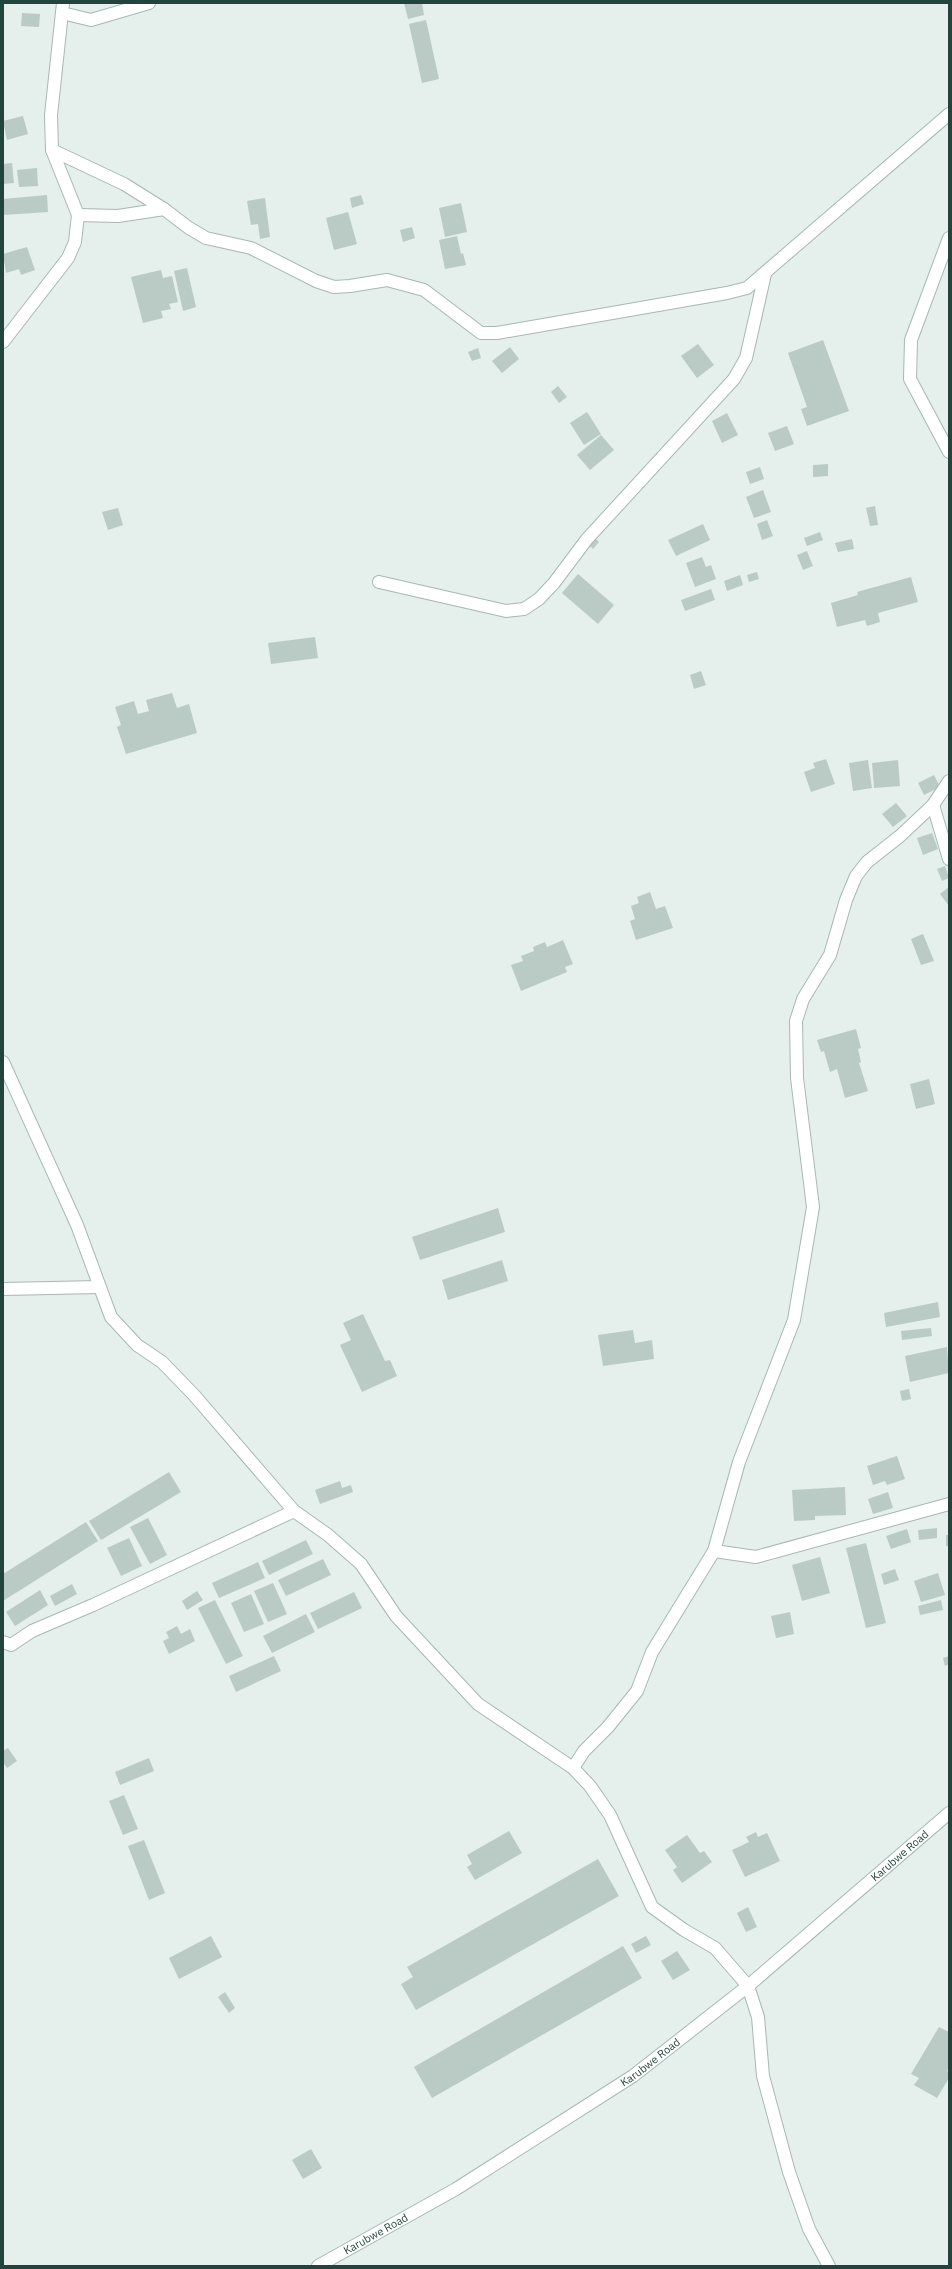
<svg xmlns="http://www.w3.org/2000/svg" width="952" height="2269" font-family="'IBM Plex Sans',sans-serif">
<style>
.building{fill:#bacbc5}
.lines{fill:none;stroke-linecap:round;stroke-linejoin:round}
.minor-casing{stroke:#a7b8b3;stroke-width:14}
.minor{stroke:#fff;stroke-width:12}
.labels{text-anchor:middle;stroke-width:3;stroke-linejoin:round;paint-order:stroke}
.street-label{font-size:11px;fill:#22443d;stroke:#f6fbf9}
</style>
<rect width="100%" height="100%" fill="#e5efeb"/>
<g class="building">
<polygon points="404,3 422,3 424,15 408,19"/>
<polygon points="22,13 40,14 39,27 21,26"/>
<polygon points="426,20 439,79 422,83 409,24"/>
<polygon points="23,116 28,134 7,140 3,121"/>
<polygon points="12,163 14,183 3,184 3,164"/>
<polygon points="37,168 38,186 19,187 17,170"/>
<polygon points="47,195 48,212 3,215 3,199"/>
<polygon points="361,195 364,204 352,208 350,198"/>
<polygon points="265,198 270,237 260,239 258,224 251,225 247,201"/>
<polygon points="461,203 467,232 445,237 439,208"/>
<polygon points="348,212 357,244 334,250 326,218"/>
<polygon points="412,227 415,238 403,242 400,230"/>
<polygon points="457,236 461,254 463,253 466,265 445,269 439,240"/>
<polygon points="27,247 35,270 21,275 19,269 6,273 3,254"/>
<polygon points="187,268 196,307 183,311 174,271"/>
<polygon points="161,270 163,278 172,276 178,302 169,304 171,309 161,311 163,318 143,323 131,277"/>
<polygon points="823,340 849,411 807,426 801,409 807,407 788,353"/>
<polygon points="698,344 714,365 697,378 681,356"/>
<polygon points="510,347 519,359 502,373 492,361"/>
<polygon points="478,348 481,358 472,361 468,352"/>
<polygon points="558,386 567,397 559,403 551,392"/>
<polygon points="587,412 601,434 584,445 570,423"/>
<polygon points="727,413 738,435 722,443 712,421"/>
<polygon points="787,426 794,444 775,451 768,433"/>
<polygon points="601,435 614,450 590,470 577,455"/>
<polygon points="828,464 828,476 813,477 813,465"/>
<polygon points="760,467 764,479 750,484 746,472"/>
<polygon points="763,490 771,512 754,518 746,497"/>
<polygon points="875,506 878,525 870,526 866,508"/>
<polygon points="118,508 123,525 108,530 102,512"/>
<polygon points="767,520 773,536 762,540 757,524"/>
<polygon points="703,524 710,540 676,556 668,540"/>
<polygon points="820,532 823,540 807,546 804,538"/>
<polygon points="593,536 599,542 593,549 587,543"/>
<polygon points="852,539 854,549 838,552 835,543"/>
<polygon points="807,551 813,566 803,570 797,555"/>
<polygon points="702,557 706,567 711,565 716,579 695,587 686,563"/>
<polygon points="757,572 759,579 749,582 747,575"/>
<polygon points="578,574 614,605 598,624 562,593"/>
<polygon points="740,575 743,585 727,591 724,581"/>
<polygon points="911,577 918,602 878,613 880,622 867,626 865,620 837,627 831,603 858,595 857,592"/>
<polygon points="711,589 715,600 685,611 681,600"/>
<polygon points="315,637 318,658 271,664 268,643"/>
<polygon points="701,671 706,685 694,689 690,675"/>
<polygon points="172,693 177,708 189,704 197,733 126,754 117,727 121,725 115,707 134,701 138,714 149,711 146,700"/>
<polygon points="826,759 835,784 811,792 804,772 815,768 813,763"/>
<polygon points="868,760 872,788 853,791 849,763"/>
<polygon points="898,760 900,786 874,788 872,763"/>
<polygon points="934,775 940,787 924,795 918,783"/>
<polygon points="896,803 907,816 893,827 882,814"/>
<polygon points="932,833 938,849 923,855 917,838"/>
<polygon points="945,866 949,878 942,881 937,869"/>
<polygon points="949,887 949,906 940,894"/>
<polygon points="650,892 656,909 665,906 673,928 636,940 630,921 635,919 631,906 639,903 637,897"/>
<polygon points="923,934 934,961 921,965 911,939"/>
<polygon points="563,940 573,964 565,967 567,972 521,991 511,965 523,961 521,956 534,951 533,947 545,942 547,947"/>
<polygon points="856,1029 861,1048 858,1049 861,1062 859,1063 868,1091 845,1098 837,1069 830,1072 824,1051 821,1052 817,1040"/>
<polygon points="929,1079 935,1104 916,1109 910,1084"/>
<polygon points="498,1208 505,1232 420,1260 412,1237"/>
<polygon points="502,1260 508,1281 448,1300 442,1280"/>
<polygon points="938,1302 940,1317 886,1327 884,1313"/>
<polygon points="363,1314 385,1361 390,1360 397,1376 362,1392 340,1345 351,1340 343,1323"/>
<polygon points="931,1328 932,1336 902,1340 901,1331"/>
<polygon points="633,1330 635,1343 652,1340 654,1359 603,1366 598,1335"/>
<polygon points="947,1347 949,1373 910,1382 905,1356"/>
<polygon points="909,1389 911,1399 902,1401 900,1391"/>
<polygon points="897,1456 905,1479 887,1485 885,1481 873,1485 867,1466"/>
<polygon points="169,1472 181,1492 101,1540 89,1521"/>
<polygon points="340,1481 342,1488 351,1485 353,1492 320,1504 315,1490"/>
<polygon points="845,1487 846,1515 815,1516 815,1520 794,1521 792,1490"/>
<polygon points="888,1492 893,1508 873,1514 868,1499"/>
<polygon points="148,1518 167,1555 150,1564 130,1527"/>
<polygon points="86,1522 98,1541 3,1601 3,1574"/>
<polygon points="937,1528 937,1538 919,1540 918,1530"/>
<polygon points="907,1529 911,1542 891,1549 886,1536"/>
<rect x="946" y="1535" width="3" height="11"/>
<polygon points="129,1538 142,1566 121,1576 107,1548"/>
<polygon points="306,1540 313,1554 269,1575 262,1561"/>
<polygon points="866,1543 886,1623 866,1628 846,1548"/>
<polygon points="820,1557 830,1593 802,1601 792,1565"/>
<polygon points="323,1559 331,1575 286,1596 278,1580"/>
<polygon points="258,1562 265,1578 219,1598 212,1583"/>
<polygon points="895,1569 899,1580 884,1585 881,1574"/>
<polygon points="938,1573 945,1595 921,1602 914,1581"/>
<polygon points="273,1583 287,1614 268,1622 254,1591"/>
<polygon points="72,1584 77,1594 55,1606 50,1596"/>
<polygon points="40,1590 48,1605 15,1626 6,1612"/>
<polygon points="197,1591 203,1600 187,1610 182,1601"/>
<polygon points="354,1592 362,1608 318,1629 310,1613"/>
<polygon points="251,1594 264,1624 244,1632 231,1603"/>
<polygon points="215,1600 243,1656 226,1664 198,1608"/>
<polygon points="941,1600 943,1610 920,1615 918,1606"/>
<polygon points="790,1612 794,1634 776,1638 771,1616"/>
<polygon points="306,1614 315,1632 272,1653 263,1636"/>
<polygon points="177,1626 181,1634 190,1629 195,1641 169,1654 163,1641 169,1638 166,1632"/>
<polygon points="274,1656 281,1671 236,1692 229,1676"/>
<polygon points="949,1656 949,1664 945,1666 943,1658"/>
<polygon points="8,1748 17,1761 7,1768 3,1762 3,1751"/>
<polygon points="149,1758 154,1771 120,1785 115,1772"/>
<polygon points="124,1795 138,1829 123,1835 109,1801"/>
<polygon points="509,1831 522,1853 475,1880 467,1867 472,1864 467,1855"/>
<polygon points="756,1832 758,1837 767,1833 780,1861 745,1877 732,1850 749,1842 746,1837"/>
<polygon points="687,1835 700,1853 704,1851 712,1862 682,1883 673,1870 677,1867 665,1850"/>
<polygon points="144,1840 165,1893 149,1900 128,1846"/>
<polygon points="598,1859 619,1896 416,2010 401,1984 413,1977 407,1967"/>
<polygon points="748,1907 757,1927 746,1932 737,1913"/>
<polygon points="211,1936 222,1957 179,1979 169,1958"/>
<polygon points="646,1936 651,1945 636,1953 631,1944"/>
<polygon points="623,1946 642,1978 432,2098 414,2067"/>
<polygon points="677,1951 690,1970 673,1980 661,1961"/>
<polygon points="225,1992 235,2008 229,2013 218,1997"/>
<polygon points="939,2027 949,2032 949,2067 947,2071 949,2072 949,2078 937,2098 914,2085 919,2078 911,2074"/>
<polygon points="311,2149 322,2168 303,2179 292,2160"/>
</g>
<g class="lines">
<g class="minor-casing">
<g id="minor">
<polyline points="62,13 91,20 149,3"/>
<polyline points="52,150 124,184 164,209 189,228 206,238 251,248 316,281 334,287 350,286 387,280 424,290 481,333 497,333 727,293 747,288 949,114"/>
<polyline points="78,215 118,216 164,209"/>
<polyline points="949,238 911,340 910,379 949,452"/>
<polyline points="3,342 68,258 75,242 78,215 52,150 51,115 63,3"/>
<polyline points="379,582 506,611 524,609 539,599 554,583 587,539 734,379 746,358 765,274"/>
<polyline points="933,805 949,859"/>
<polyline points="3,1062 77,1225 111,1317 137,1345 162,1362 194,1395 294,1511 328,1535 361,1564 396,1616 478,1704 573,1768 590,1786 610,1815 652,1907 684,1930 715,1948 748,1986 758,2017 763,2076 789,2172 809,2229 829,2266"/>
<polyline points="3,1289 99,1287"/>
<polyline points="714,1551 756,1557 949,1504"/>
<polyline points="3,1642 11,1645 32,1631 93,1605 294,1511"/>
<polyline points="573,1768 584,1751 608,1727 637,1691 652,1652 714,1551 739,1462 794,1320 813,1207 797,1078 796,1021 803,999 830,955 846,900 856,876 867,862 900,836 933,805 949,781"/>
<path id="s1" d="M318 2266 456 2189 633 2076 748 1986 949 1813"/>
</g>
</g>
<use href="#minor" class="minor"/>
</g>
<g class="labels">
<g class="street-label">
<text dy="4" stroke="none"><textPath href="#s1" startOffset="714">Karubwe Road</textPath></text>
<text dy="4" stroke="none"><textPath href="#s1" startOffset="390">Karubwe Road</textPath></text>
<text dy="4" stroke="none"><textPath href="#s1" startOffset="66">Karubwe Road</textPath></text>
</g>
</g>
<rect width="952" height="2269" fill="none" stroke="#22443d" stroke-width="8"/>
</svg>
